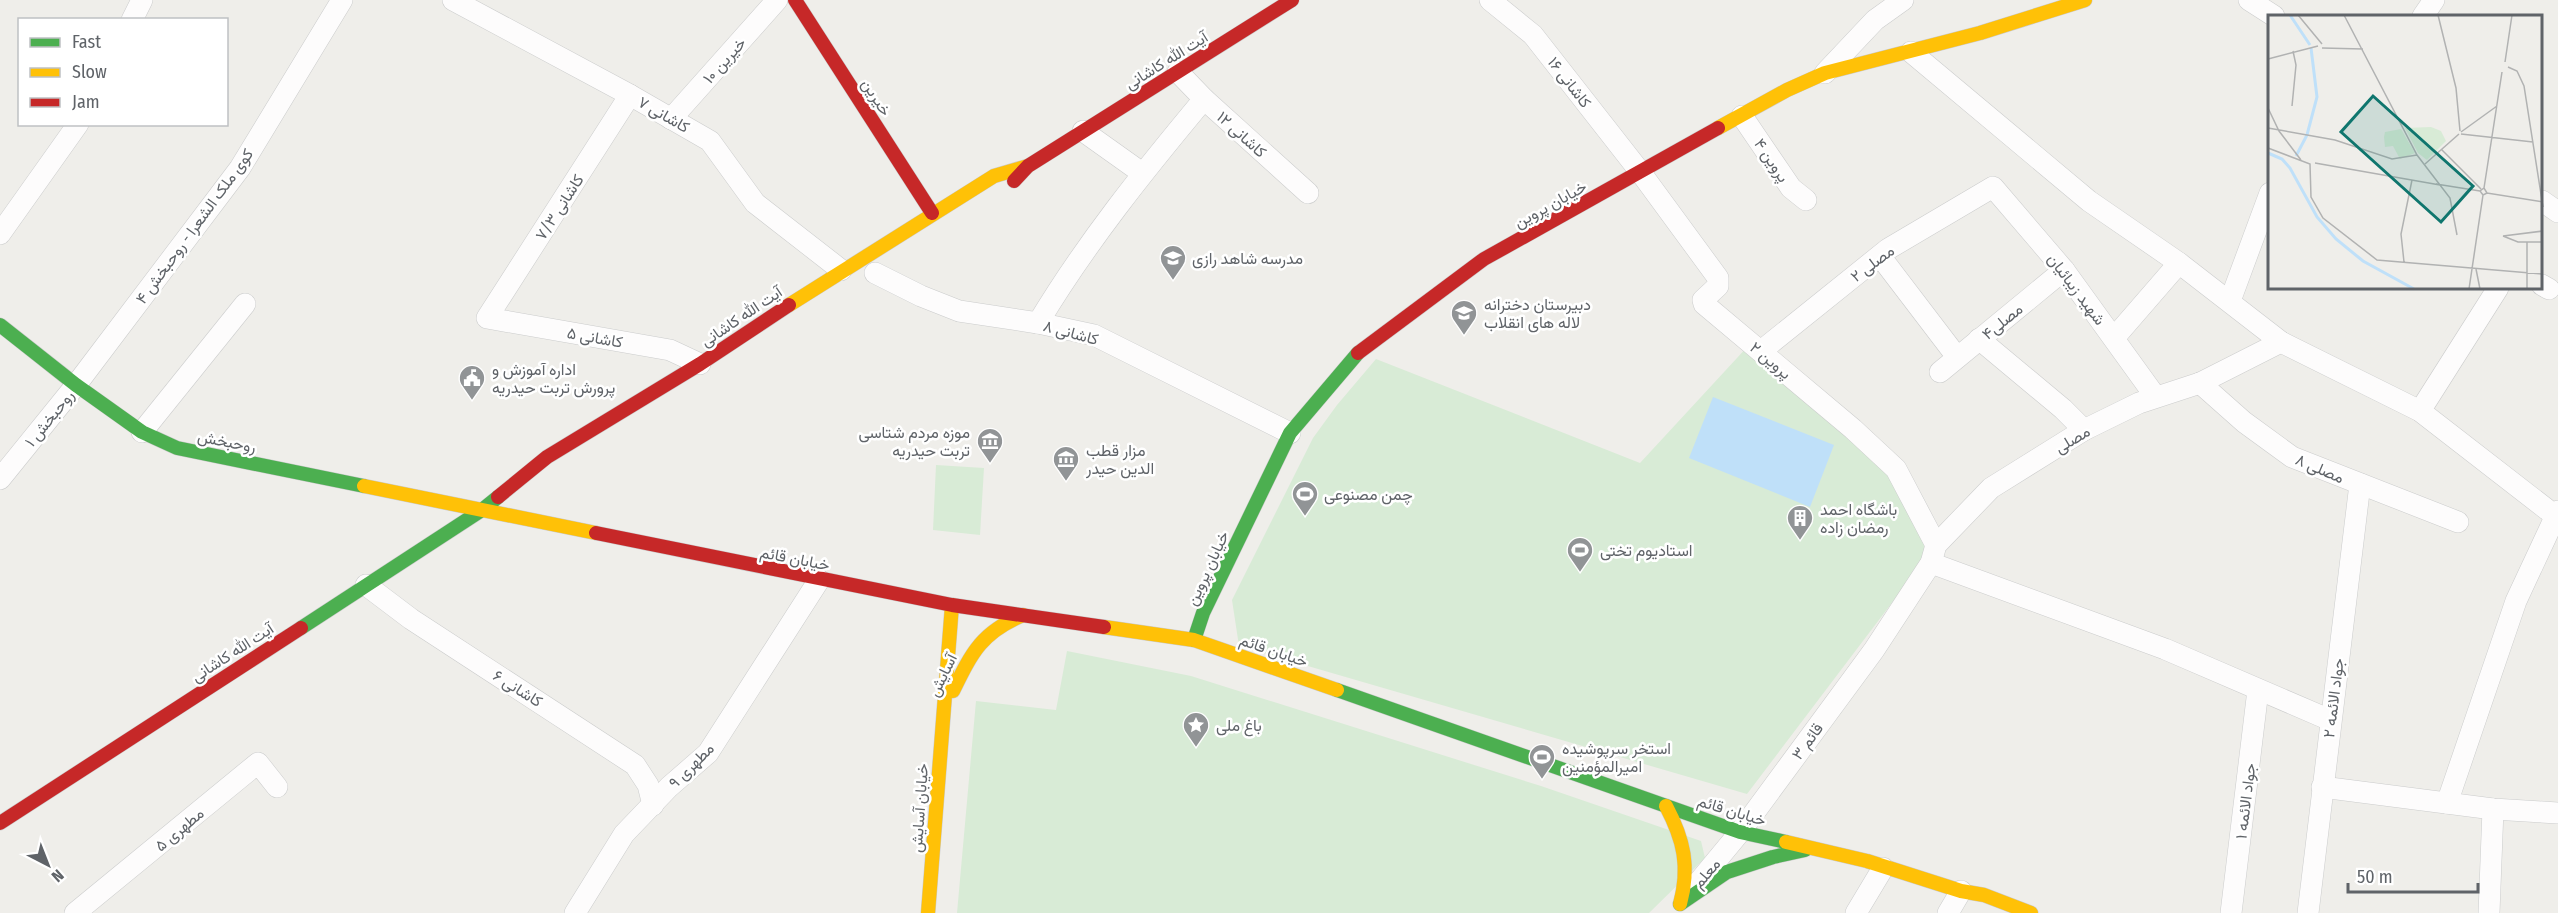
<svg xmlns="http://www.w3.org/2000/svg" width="2558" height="913" font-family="'Fira Sans Condensed',Vazirmatn,sans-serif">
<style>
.green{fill:#d8ebd6}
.water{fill:#bfe0f9}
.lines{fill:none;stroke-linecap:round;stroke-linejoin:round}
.street-casing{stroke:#cbcccc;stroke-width:22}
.fast-casing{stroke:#cacacb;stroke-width:15}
.slow-casing{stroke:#cacacb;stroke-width:15}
.jam-casing{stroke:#cacacb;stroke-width:15}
.street{stroke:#fdfcfc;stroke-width:21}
.fast{stroke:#4caf50;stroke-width:14}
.slow{stroke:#ffc107;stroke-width:14}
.jam{stroke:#c62828;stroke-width:14}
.labels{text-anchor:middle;stroke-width:5;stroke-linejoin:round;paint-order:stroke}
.street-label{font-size:16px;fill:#5f6368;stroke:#fff}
.poi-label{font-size:16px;fill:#5f6368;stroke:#fff;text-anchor:start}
.inset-river{fill:none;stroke:#bfe0f9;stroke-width:3}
.inset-road{fill:none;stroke:#b1b2b2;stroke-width:1.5}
.view{fill:#0f766e;fill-opacity:0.15;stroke:#0f766e;stroke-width:3}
.inset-edge{fill:none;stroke:#5f6368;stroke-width:3}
</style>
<rect width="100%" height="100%" fill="#efeeea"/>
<g class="green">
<polygon points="1749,345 1886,464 1935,546 1747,794 1239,646 1232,600 1313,438 1337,405 1376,359 1640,463"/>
<polygon points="936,465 984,468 980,535 933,530"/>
<polygon points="1067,651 1191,676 1541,786 1701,841 1705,858 1649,913 957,913 976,701 1056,710"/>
</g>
<polygon class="water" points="1713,397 1834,445 1810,507 1689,458"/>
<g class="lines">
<g class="street-casing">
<g id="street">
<polyline points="453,0 630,95 710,141 755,203 841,270"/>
<polyline points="1490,0 1533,35 1641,173 1718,278 1718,286 1703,300 1704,304 1853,429 1896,469 1936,545"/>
<polyline points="2249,0 2274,16"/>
<polyline points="2423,16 2434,0"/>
<polyline points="132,20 142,0"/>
<polyline points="1911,52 2089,201 2179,263 2281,342 2420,411 2558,518"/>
<polyline points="1178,72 1204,99 1308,193"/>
<polyline points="1825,73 1875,20 1903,0"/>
<polyline points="630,95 487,318 670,350 700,364"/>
<polyline points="1742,116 1791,188 1806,200"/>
<polyline points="671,119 777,0"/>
<polyline points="1083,131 1142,173"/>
<polyline points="2542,201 2558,212"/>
<polyline points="0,234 78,124"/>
<polyline points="1880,256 1957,357"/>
<polyline points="875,273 921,296 959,311 1038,323 1094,335 1290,433"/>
<polyline points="2542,285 2549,289"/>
<polyline points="2230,301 2270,193"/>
<path d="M1038 323C1086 243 1144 171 1204 99"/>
<polyline points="2114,338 2179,263"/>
<polyline points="1979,339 2063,409 2084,430"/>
<polyline points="1761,351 1888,249 1993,187 2064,270 2155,396"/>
<polyline points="1940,372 2064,270"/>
<polyline points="2200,383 2244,422 2292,457 2458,522"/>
<polyline points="2420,411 2498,288"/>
<polyline points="142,432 245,304"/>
<polyline points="0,479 76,385 240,168 342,0"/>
<polyline points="1931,563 2165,649 2330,720"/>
<polyline points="366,585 411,619 635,765 648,785 653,805"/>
<polyline points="2322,787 2493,809 2558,813"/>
<polyline points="2447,803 2516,601 2558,511"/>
<polyline points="1697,884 1740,832 1874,650 1931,563 1936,545 1991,488 2084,430 2139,403 2200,383 2281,342"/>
<polyline points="75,913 258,763 277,787"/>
<polyline points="575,913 624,834 669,787 708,753 819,580"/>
<polyline points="1856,913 1883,868"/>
<polyline points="1948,913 1961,891"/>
<polyline points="2231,913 2258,690"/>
<polyline points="2308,913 2360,484"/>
<polyline points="2489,913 2493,809"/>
</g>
</g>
<g class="fast-casing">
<g id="fast">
<polyline points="0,325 76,385 142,432 177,448 364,486"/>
<polyline points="301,628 482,510 498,497"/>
<polyline points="1194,640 1203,613 1290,433 1358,353"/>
<polyline points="1337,690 1740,832 1786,842"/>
<polyline points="1680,904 1727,872 1773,857 1805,850"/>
</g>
</g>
<g class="slow-casing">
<g id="slow">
<polyline points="1718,128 1787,90 1825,73 1980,33 2085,0"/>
<polyline points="789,305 994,176 1028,166"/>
<polyline points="364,486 596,533"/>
<polyline points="1104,627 1194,640 1337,690"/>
<path d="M953 691C972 652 982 632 1023 615"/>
<path d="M1666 806C1684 840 1690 867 1680 904"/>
<polyline points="1786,842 1867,861 1961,891 1984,895 2031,913"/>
<polyline points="928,913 952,605"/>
</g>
</g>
<g class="jam-casing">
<g id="jam">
<polyline points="795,0 932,213"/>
<polyline points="1014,181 1028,166 1292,0"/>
<polyline points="1358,353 1484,259 1718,128"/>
<polyline points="498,497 547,457 700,364 789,305"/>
<polyline points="596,533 952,605 1104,627"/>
<polyline points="0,823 301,628"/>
</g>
</g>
<use href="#street" class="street"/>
<use href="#fast" class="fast"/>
<use href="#slow" class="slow"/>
<use href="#jam" class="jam"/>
</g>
<defs>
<g id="school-pin" transform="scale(1.35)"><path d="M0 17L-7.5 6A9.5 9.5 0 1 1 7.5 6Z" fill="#919496" stroke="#fff"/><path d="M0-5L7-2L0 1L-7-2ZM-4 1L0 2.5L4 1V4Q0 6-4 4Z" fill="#fff"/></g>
<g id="civic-pin" transform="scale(1.35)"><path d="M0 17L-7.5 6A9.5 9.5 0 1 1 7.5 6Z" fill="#919496" stroke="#fff"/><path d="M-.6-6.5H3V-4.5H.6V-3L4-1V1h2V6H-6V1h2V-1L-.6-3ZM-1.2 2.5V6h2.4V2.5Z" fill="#fff"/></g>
<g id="museum-pin" transform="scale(1.35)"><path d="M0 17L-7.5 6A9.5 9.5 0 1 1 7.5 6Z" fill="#919496" stroke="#fff"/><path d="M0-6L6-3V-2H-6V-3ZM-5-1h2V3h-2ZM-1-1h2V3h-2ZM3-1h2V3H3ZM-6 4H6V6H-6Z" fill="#fff"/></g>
<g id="stadium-pin" transform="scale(1.35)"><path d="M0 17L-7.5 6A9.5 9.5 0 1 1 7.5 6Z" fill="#919496" stroke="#fff"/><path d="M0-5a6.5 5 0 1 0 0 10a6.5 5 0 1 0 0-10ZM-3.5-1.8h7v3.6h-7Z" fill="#fff"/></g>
<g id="building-pin" transform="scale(1.35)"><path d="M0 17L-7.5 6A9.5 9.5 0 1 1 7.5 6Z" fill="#919496" stroke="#fff"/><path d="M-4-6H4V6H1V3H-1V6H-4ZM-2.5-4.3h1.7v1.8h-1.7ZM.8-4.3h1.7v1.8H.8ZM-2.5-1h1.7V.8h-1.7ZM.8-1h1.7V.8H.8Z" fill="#fff"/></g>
<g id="sight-pin" transform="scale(1.35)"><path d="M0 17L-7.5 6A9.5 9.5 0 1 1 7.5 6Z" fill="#919496" stroke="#fff"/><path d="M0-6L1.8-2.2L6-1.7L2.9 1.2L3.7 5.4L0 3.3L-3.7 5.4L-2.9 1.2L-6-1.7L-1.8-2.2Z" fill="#fff"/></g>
</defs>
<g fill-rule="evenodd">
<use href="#school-pin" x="1173" y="258"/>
<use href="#school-pin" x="1464" y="313"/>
<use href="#civic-pin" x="472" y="378"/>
<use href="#museum-pin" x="990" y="441"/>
<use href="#museum-pin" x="1066" y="459"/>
<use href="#stadium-pin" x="1305" y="494"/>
<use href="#building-pin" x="1800" y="518"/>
<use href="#stadium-pin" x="1580" y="550"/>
<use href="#sight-pin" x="1196" y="725"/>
<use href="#stadium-pin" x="1542" y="757"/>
</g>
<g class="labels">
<g class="street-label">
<text transform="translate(724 60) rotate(-48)" y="6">خیرین ۱۰</text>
<text transform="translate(1166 60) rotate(-32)" y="6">آیت الله کاشانی</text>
<text transform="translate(1570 82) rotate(52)" y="6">کاشانی ۱۶</text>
<text transform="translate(877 97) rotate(57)" y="6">خیرین</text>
<text transform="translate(664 114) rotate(30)" y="6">کاشانی ۷</text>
<text transform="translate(1242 134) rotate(42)" y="6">کاشانی ۱۲</text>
<text transform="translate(1772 160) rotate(56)" y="6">پروین ۴</text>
<text transform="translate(1550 204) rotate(-29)" y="6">خیابان پروین</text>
<text transform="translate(559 207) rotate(-57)" y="6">کاشانی ۷/۳</text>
<text transform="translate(194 226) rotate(-54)" y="6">کوی ملک الشعرا - روحبخش ۴</text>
<text transform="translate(1872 263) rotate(-37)" y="6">مصلی ۲</text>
<text transform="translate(2077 289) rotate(53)" y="6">شهید زیبائیان</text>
<text transform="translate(741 316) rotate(-34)" y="6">آیت الله کاشانی</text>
<text transform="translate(2002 321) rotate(-39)" y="6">مصلی۴</text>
<text transform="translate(1071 332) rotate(15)" y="6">کاشانی ۸</text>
<text transform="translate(595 337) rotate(10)" y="6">کاشانی ۵</text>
<text transform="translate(1771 360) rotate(40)" y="6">پروین ۲</text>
<text transform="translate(49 418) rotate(-51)" y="6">روحبخش ۱</text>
<text transform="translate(2072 439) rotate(-31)" y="6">مصلی</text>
<text transform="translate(227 441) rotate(11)" y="6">روحبخش</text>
<text transform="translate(2320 468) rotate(23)" y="6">مصلی ۸</text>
<text transform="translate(795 558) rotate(11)" y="6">خیابان قائم</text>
<text transform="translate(1207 568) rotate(-65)" y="6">خیابان پروین</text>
<text transform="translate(1274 650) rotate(19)" y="6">خیابان قائم</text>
<text transform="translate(232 652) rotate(-33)" y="6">آیت الله کاشانی</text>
<text transform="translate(942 675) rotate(-64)" y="6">آسایش</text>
<text transform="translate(518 688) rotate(32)" y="6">کاشانی ۶</text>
<text transform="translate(2333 698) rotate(-83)" y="6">جواد الائمه ۲</text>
<text transform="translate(1807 741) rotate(-54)" y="6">قائم ۳</text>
<text transform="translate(691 765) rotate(-45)" y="6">مطهری ۹</text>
<text transform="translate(2245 801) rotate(-83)" y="6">جواد الائمه ۱</text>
<text transform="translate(919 808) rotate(-86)" y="6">خیابان آسایش</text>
<text transform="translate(1732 810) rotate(17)" y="6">خیابان قائم</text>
<text transform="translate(179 829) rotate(-40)" y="6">مطهری ۵</text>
<text transform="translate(1706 873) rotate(-50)" y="6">معلم</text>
</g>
<g class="poi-label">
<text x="1192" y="264">مدرسه شاهد رازی</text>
<text x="1484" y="310">دبیرستان دخترانه<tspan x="1484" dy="18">لاله های انقلاب</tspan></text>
<text x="492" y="375">اداره آموزش و<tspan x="492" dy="18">پرورش تربت حیدریه</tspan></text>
<text x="970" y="438" text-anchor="end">موزه مردم شتاسی<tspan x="970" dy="18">تربت حیدریه</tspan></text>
<text x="1086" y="456">مزار قطب<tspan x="1086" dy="18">الدین حیدر</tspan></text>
<text x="1324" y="500">چمن مصنوعی</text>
<text x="1820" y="515">باشگاه احمد<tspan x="1820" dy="18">رمضان زاده</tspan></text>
<text x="1600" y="556">استادیوم تختی</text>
<text x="1216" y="731">باغ ملی</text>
<text x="1562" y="754">استخر سرپوشیده<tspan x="1562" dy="18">امیرالمؤمنین</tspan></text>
</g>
</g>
<g transform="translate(2268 15)">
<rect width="274" height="274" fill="#efeeea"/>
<path d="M163 112 173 116 178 126 159 145 150 138 137 113ZM133 114 147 138 132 144 125 131 117 132 116 122 117 117Z" fill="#d8ebd6"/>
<path class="inset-river" d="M22 0 42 30M0 138 14 144 22 153 49 202 68 224 95 246 146 274M28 141 39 120 49 82 43 33"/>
<path class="inset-road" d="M30 0 54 29M76 0 149 140 182 183 189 220M170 0 188 73 192 116M54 33 95 34M0 44 50 31M237 47 244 0M240 52 249 56 256 71 275 192M24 91 28 50 25 36M0 93 11 116 33 145M0 113 67 125 124 144 149 140M193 117 229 91M193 119 265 127M0 133 42 149 43 182 55 203 109 245 275 259M173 134 213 174M47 148 172 170M157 149 191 119M168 169 212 176M216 173 234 57M219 178 216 173 212 176 215 180 219 178 275 187M235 221 250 227H275M235 221 275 216M259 227V274M136 247 133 219 144 165M208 254 212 274M201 274 215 180"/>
<path class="view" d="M105 81 205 171 173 207 73 117Z"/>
<rect width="274" height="274" class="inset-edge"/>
</g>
<rect x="18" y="18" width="210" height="108" fill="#ffffff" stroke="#bfc1c3" stroke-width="1.5"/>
<rect x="30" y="38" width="30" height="9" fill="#4caf50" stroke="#bfc1c3" stroke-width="1.5"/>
<text x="72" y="48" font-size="18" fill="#5f6368">Fast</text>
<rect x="30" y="68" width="30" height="9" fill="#ffc107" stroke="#bfc1c3" stroke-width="1.5"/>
<text x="72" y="78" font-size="18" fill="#5f6368">Slow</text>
<rect x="30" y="98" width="30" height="9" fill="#c62828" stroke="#bfc1c3" stroke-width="1.5"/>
<text x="72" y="108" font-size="18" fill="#5f6368">Jam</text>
<g transform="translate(48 865) rotate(138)" stroke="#ffffff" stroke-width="4.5" paint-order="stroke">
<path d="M0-4.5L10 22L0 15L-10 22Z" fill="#5f6368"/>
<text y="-9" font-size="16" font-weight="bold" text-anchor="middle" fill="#5f6368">N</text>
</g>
<path d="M2348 883v9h130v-9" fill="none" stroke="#5f6368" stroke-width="3"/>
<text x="2357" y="883" font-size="18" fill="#5f6368" stroke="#ffffff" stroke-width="4.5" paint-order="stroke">50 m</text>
</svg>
